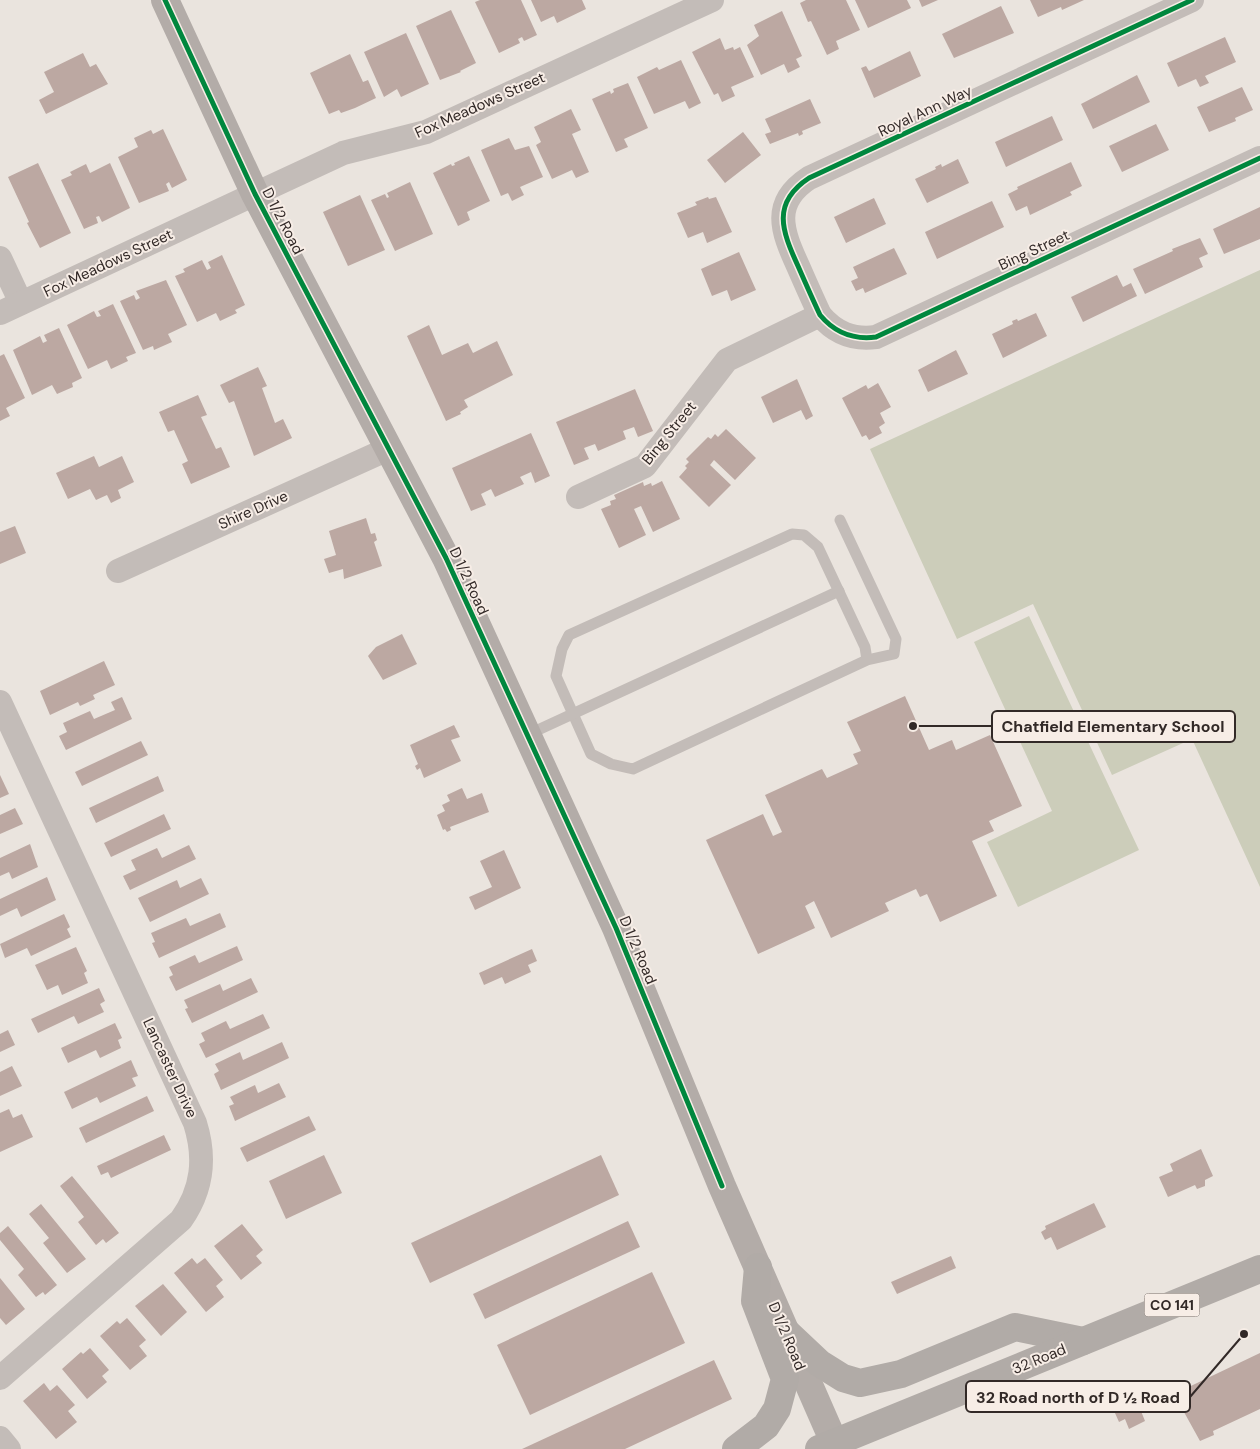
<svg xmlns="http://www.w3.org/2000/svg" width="1260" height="1449" font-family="'DM Sans',sans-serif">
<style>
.green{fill:#cccdba}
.building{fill:#bca8a2}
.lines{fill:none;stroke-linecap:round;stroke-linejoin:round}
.lane{stroke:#c3bcb8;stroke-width:11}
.street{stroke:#c3bcb8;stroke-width:24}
.secondary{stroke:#b3aca8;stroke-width:28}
.primary{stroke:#b1aba7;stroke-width:28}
.cycleway-casing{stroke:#f7ede6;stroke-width:8}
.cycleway{stroke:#00873e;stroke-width:5}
.labels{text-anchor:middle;stroke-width:4;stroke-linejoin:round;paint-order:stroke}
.shield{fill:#f7ede6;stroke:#6d6460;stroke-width:1}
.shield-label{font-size:14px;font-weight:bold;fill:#322927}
.street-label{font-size:15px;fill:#322927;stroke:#f7ede6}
.leader{fill:none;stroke:#322927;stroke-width:2}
.callout-dot{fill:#322927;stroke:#f7ede6;stroke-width:2}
.callout{fill:#f7ede6;stroke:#322927;stroke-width:2}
.callout-label{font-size:16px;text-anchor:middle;font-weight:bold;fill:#322927}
</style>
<rect width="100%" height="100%" fill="#eae4de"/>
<g class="green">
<polygon points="1260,270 1260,887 1192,739 1112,775 1033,604 957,639 870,449"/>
<polygon points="1029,616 1139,850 1018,907 987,842 1052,811 974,642"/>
</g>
<g class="building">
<polygon points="480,0 521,0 537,35 524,41 522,37 518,39 520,43 499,53 475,2"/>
<polygon points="531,0 582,0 586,9 557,23 554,16 541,22"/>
<polygon points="806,0 846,0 860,30 836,41 839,49 827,55 811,21 808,22 800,3"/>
<polygon points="855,0 907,0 911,8 868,28"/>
<polygon points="919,0 938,0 922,7"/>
<polygon points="1030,0 1084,0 1062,10 1061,7 1038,17"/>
<polygon points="1001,6 1014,33 954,58 942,34"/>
<polygon points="451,10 476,63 460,71 461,72 440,80 416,26"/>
<polygon points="782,11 802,56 796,59 800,67 788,73 784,64 761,75 747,45 759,36 754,25"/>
<polygon points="406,33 429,84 401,97 397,89 384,97 364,52"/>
<polygon points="1225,37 1236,62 1205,76 1209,83 1200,87 1196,79 1178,87 1167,63"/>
<polygon points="720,38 725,50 733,47 734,50 740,47 754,77 731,87 735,96 722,102 718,93 714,95 692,52"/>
<polygon points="910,51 921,76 874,98 861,68 866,66 869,71"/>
<polygon points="83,53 90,67 96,64 108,84 46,114 39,100 54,92 44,72"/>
<polygon points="350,54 363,82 368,80 376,98 355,108 341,113 339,110 329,114 310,73"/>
<polygon points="681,60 701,103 689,109 685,101 654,114 637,77 657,67 659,70"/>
<polygon points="1137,75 1150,102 1093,129 1081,104"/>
<polygon points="628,83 648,128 624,139 628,147 616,152 592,99 610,91 611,94 614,92 613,89"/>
<polygon points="1242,87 1253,110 1235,118 1236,121 1209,132 1197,107"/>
<polygon points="810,99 821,123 802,131 803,134 799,136 798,133 770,144 765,134 771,132 765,119"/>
<polygon points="571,109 581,130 572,134 589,172 576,178 572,170 552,179 536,145 541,142 534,127"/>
<polygon points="1052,116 1063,140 1006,167 995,142"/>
<polygon points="1156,124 1169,150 1122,172 1109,146"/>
<polygon points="163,129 187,180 172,188 169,182 166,184 169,191 139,203 118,157 138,147 134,138 151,130 153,134"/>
<polygon points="743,132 761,155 725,183 707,160"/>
<polygon points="509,138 515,150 529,146 543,177 520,187 524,195 512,201 508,193 501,196 481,150"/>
<polygon points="469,156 490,201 467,212 470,220 458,226 433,173 451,164 452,166 455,165 454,163"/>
<polygon points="958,159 969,183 927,203 915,179 936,169 935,167 941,164 942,167"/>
<polygon points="1071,162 1082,186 1070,192 1072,195 1030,215 1027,206 1016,211 1008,194 1018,189 1017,187"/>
<polygon points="38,163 71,233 40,248 27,223 29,222 8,177"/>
<polygon points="110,163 130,208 102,222 99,216 96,217 98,223 84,229 61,180 72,175 70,172 86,164 90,173"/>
<polygon points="410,182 433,234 395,251 371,200 385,194 387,198 389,197 387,193"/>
<polygon points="360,195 385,250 348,266 323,212"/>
<polygon points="708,197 709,199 716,197 732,232 707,243 703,232 688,238 677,213 697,205 695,202"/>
<polygon points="874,198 886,224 846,243 834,217"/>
<polygon points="992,201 1004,227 937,259 925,232"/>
<polygon points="1260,207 1260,239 1224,254 1213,229"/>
<polygon points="1200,238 1208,254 1199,258 1203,267 1145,294 1133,269 1173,251 1172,249"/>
<polygon points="894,248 907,274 865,293 863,288 856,291 851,281 858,278 853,267"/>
<polygon points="739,252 756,290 731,301 727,290 712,296 701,269"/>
<polygon points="222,255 245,305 235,310 237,313 220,321 216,313 197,322 175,276 185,272 183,269 202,260 207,270 211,268 208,262"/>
<polygon points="1117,275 1123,287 1131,283 1137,296 1083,322 1071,297"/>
<polygon points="166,280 187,325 168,334 172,342 154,350 153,346 143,350 120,301 134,295 136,300 140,298 136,291"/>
<polygon points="113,304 136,353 126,357 128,361 111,369 107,360 88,369 67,325 94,311 97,317 101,316 98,311"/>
<polygon points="1036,313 1047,336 1003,358 992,334 1013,324 1012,321 1017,319 1018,321"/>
<polygon points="429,325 442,355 468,343 473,353 497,341 513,375 464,400 468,407 460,412 461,414 446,421 407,336"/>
<polygon points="59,328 82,378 72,383 73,387 57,394 52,385 32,395 13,350 40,336 43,343 47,341 44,335"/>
<polygon points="956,350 968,374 928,392 918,370"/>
<polygon points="4,354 25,398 6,408 10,416 0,421 0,356"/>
<polygon points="258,367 267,386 262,388 275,423 283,419 292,438 254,456 234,401 229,403 220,385"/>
<polygon points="797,379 813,416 806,420 801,410 773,423 761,397"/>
<polygon points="878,383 891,407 880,413 885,423 879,427 882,433 869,440 866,435 862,437 842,398 866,385 868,389"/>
<polygon points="635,389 653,431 638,437 634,427 623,431 626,439 598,451 595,444 584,448 589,459 574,465 556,422"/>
<polygon points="198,395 207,415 201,417 216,449 221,447 230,467 191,484 182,464 188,461 174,430 168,432 159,412"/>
<polygon points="726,429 756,458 735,480 714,460 710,465 731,485 709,507 679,477 687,468 685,466 689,462 686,459 708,437 711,439 715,434 718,437"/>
<polygon points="531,433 550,476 535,483 531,472 520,477 524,484 495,497 491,489 481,494 486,505 471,511 452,468"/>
<polygon points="94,456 99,467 122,456 134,482 118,490 121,498 111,503 107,495 96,500 90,489 68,499 56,473"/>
<polygon points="662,481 680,519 653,532 641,506 634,509 646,535 619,548 601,509 611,505 610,501 616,499 614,495 643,482 644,486 651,483 652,486"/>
<polygon points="366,518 371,534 375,533 377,540 374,542 382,566 344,579 343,569 329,573 324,559 336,555 329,531"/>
<polygon points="15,526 26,553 0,564 0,532"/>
<polygon points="402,634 417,664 383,680 368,656 376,647"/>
<polygon points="104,661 115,685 93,695 95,699 80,706 78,702 50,715 40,691"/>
<polygon points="905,696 929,750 952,740 956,750 990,735 1022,806 989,821 994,831 972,841 997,896 940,922 927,894 920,897 916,889 885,903 889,911 831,938 814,901 805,906 815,928 758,954 706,840 763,814 773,836 782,832 765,795 822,769 827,778 858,764 853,754 861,751 847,722"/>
<polygon points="122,697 132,719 66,750 59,736 67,732 63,723 90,711 94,719 115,710 111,702"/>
<polygon points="454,725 460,737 451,740 461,761 424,778 420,768 417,770 415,766 418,764 410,745"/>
<polygon points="141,741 148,755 82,786 75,772"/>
<polygon points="0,775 9,794 0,798"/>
<polygon points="158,776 164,791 96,823 89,808"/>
<polygon points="462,788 467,799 482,793 489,812 450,827 451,830 447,832 445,829 443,830 437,815 445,811 442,805 450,801 447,795"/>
<polygon points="15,808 23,824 0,834 0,815"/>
<polygon points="164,814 171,829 111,857 104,843"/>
<polygon points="30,844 38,867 12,879 9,872 0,876 0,858"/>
<polygon points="189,845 196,859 130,890 123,876 136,870 131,860 157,848 162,858"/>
<polygon points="504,850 521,888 475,910 469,897 492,887 480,861"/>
<polygon points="47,877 56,900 21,917 17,908 0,916 0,899"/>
<polygon points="201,878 209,894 150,922 138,898 177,880 180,888"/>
<polygon points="220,913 226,927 159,958 152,943 155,942 151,933 186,918 190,926"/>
<polygon points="64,914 70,927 67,929 71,937 31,956 27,948 5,958 0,944"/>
<polygon points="237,946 243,960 176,991 169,977 173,975 169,967 195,955 199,963"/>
<polygon points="76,947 87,971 84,973 88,983 62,995 58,985 47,990 35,965"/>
<polygon points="532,949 537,961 528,965 531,972 505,984 502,977 484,985 479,973"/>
<polygon points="251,978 258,992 192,1023 185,1009 188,1008 184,1000 220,984 223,991"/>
<polygon points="99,988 105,1001 100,1004 104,1012 78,1024 74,1016 38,1033 31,1019"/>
<polygon points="263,1014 270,1028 206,1058 199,1044 205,1041 201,1033 226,1021 230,1029"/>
<polygon points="115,1023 122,1038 118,1040 121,1048 100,1058 96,1050 68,1063 61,1048"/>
<polygon points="8,1030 15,1045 0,1052 0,1034"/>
<polygon points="282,1042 289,1058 221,1090 214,1074 219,1071 215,1064 240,1052 243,1060"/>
<polygon points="131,1060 138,1076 132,1078 136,1086 100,1103 97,1097 72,1109 64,1092"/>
<polygon points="12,1066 22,1086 0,1096 0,1072"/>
<polygon points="279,1083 286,1097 235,1121 229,1106 234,1104 230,1097 255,1085 258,1093"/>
<polygon points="147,1096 154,1111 86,1143 79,1128"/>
<polygon points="9,1109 13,1118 22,1114 33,1137 0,1152 0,1113"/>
<polygon points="309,1116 316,1130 247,1162 240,1148"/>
<polygon points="164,1135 171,1150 111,1178 108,1172 101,1175 97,1166"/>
<polygon points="1201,1149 1213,1176 1205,1180 1205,1186 1197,1189 1195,1185 1168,1197 1159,1177 1173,1171 1170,1164"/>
<polygon points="324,1155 342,1193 286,1219 269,1181"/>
<polygon points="601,1155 619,1195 430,1283 411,1243"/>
<polygon points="72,1176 119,1233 106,1243 103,1239 96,1245 78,1222 84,1217 60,1186"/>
<polygon points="1094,1203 1106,1227 1057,1250 1051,1237 1045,1240 1041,1232 1046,1229 1045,1226"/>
<polygon points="41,1204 86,1259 67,1273 43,1243 49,1238 29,1214"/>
<polygon points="628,1221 640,1247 485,1319 473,1294"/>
<polygon points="242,1224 263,1250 256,1256 262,1263 241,1280 214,1246"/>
<polygon points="8,1226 57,1285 45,1295 43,1292 36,1297 18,1275 24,1269 0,1240 0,1233"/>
<polygon points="951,1256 956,1268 897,1294 891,1282"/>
<polygon points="192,1258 197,1264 205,1258 223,1280 216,1286 224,1297 206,1312 174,1273"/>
<polygon points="652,1272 685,1343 530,1415 497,1345"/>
<polygon points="0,1278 25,1309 6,1325 0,1318"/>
<polygon points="163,1284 187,1312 161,1336 135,1306"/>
<polygon points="127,1318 146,1340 139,1346 147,1356 130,1370 100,1336 117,1321 120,1324"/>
<polygon points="90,1348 109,1370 102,1376 107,1382 87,1399 62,1369 81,1352 83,1354"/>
<polygon points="1260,1353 1260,1409 1213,1431 1214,1435 1200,1441 1174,1394"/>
<polygon points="714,1360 732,1399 625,1449 522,1449"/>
<polygon points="44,1383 50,1391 57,1385 75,1405 68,1411 77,1422 56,1439 23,1401"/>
<polygon points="1130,1384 1145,1421 1129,1429 1125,1419 1119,1422 1107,1395"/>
</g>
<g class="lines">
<g class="lane">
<polyline points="840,520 896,639 894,654 867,660 633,769 611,764 591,754 556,676 562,649 569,635 792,534 804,535 818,547 865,647 867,660"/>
<polyline points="527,735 839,591"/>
</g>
<g class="street">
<path d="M1192 0 809 178C771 203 782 231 798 266 805 282 812 298 820 315 835 333 853 340 876 337L1260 158"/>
<polyline points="0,258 21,303"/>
<polyline points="0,313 343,153 426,132 712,0"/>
<polyline points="578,497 645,466 727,360 820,315"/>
<polyline points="118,571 388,449"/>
<path d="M0 702 195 1123C206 1158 203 1189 181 1220L0 1378"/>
<polyline points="0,1438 9,1449"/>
</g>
<polyline class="secondary" points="165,0 255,194 446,558 616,928 722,1186 837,1449"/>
<g class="primary">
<polyline points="785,1331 819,1363 843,1378 860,1383 901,1374 1015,1327 1083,1341"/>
<polyline points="736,1449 766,1426 777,1409 785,1379 755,1301 758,1267"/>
<polyline points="819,1449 1260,1269"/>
</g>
<g class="cycleway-casing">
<g id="cycleway">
<polyline points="165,0 255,194 446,558 616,928 722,1186"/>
<path d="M1192 0 809 178C771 203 782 231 798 266 805 282 812 298 820 315 835 333 853 340 876 337L1260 158"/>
</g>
</g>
<use href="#cycleway" class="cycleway"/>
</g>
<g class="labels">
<rect class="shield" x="1144.5" y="1293.5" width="55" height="23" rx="4"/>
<g class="shield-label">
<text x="1172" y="1310">CO 141</text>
</g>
<g class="street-label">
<text transform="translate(480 105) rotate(-24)" y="5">Fox Meadows Street</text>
<text transform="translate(925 111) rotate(-25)" y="5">Royal Ann Way</text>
<text transform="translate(283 221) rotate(63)" y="5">D 1/2 Road</text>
<text transform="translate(1034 250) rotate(-25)" y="5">Bing Street</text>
<text transform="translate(108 263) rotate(-25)" y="5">Fox Meadows Street</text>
<text transform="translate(669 433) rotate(-51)" y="5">Bing Street</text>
<text transform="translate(253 510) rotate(-24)" y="5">Shire Drive</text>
<text transform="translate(469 581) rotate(65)" y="5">D 1/2 Road</text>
<text transform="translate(638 950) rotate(67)" y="5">D 1/2 Road</text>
<text transform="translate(170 1068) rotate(65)" y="5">Lancaster Drive</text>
<text transform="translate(787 1336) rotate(67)" y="5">D 1/2 Road</text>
<text transform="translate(1039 1359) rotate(-22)" y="5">32 Road</text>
</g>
</g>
<path class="leader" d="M913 726L992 726M1244 1334L1190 1397"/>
<g class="callout-dot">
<circle cx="913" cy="726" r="5"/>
<circle cx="1244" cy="1334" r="5"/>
</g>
<g class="callout">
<rect x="992" y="711" width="243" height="31" rx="5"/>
<rect x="966" y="1381" width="224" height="31" rx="5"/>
</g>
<g class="callout-label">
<text x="1113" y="732">Chatfield Elementary School</text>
<text x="1078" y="1403">32 Road north of D ½ Road</text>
</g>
</svg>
